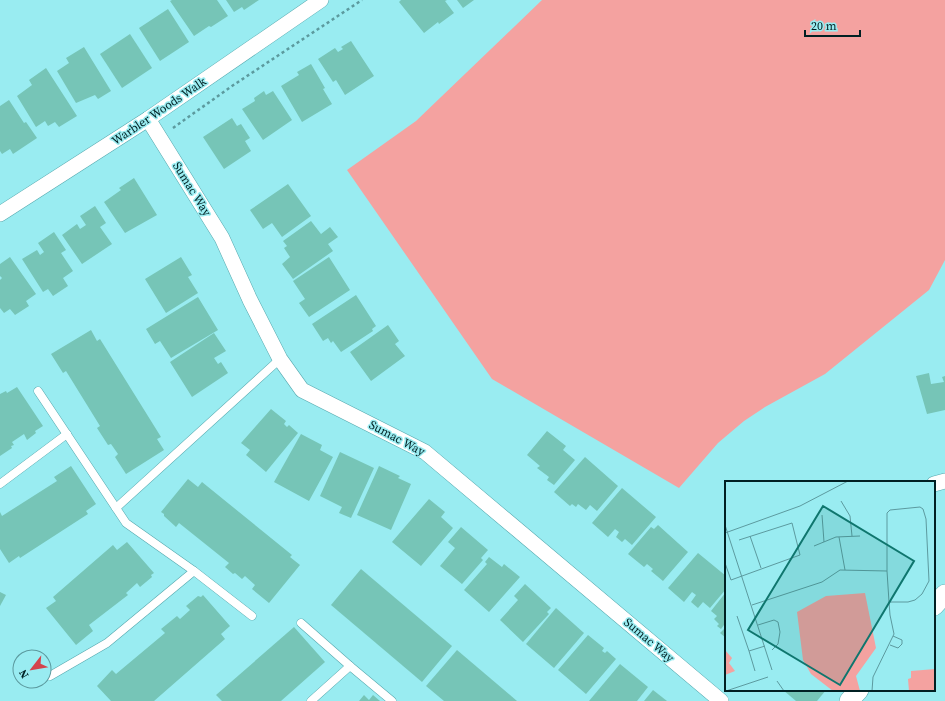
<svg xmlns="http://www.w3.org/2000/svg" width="945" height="701" font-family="'Source Serif 4',serif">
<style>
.green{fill:#f4a2a0}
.building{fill:#76c5b7}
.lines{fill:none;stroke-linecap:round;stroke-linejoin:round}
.service-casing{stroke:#55a8ae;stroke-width:9}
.minor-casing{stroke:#55a8ae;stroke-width:16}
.tertiary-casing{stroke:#55a8ae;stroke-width:20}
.path{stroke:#5c9a9e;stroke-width:2.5;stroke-dasharray:3 3;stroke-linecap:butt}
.service{stroke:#fff;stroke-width:8}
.minor{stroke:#fff;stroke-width:15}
.tertiary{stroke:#fff;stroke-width:19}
.labels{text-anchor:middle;stroke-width:3;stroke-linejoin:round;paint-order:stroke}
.street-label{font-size:12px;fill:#002023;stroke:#99ecf1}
.inset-road{fill:none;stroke:#5c9a9f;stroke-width:1}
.view{fill:#0f766e;fill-opacity:0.15;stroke:#0f766e;stroke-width:2}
.inset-edge{fill:none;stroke:#002023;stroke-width:2}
</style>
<rect width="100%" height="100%" fill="#99ecf1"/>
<polygon class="green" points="542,0 945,0 945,260 929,290 825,374 765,407 744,421 718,443 679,488 492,379 347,170 416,121"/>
<g class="building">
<polygon points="172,0 217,0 228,16 211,27 209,26 194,36 170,1"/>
<polygon points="226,0 259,0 244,10 242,7 234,12"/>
<polygon points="401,0 447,0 445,1 454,13 439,24 438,22 424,33 399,2"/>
<polygon points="457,0 474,0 463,8"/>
<polygon points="168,9 189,42 160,61 139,28"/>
<polygon points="130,34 152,68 122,88 100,54"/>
<polygon points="351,41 374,76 345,95 336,80 333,82 318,59 335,48 338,52 343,49 341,47"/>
<polygon points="84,47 111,91 98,99 95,95 76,103 57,71 69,63 66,58"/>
<polygon points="311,64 325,88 323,89 332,104 302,122 281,86 299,75 297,72"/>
<polygon points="46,68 77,116 59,127 55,122 48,126 45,121 36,127 17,96 32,85 29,80"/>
<polygon points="264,91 266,95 273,91 292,120 263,140 242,109 255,101 254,98"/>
<polygon points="9,100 24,123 26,122 37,138 13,154 10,149 2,154 0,151 0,106"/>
<polygon points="232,118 237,126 241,124 250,138 245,141 251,151 224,169 203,137"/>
<polygon points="134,178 157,215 125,233 104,202 121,190 119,188"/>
<polygon points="288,184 311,216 282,237 272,223 263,229 250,210"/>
<polygon points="95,206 106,223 100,227 112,244 82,264 62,235 77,224 80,229 86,225 80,216"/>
<polygon points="311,221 321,234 330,227 338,237 328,244 333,251 293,279 282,264 290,257 284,248 287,246 283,241"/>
<polygon points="54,232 66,250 61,253 73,271 63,278 68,286 53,296 48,289 43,292 22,259 37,250 40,255 44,252 38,243"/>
<polygon points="10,257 36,294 26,301 29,306 15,315 10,309 4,313 0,308 0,280 2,278 0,276 0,264"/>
<polygon points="181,257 192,275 188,277 198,293 166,313 145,279"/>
<polygon points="329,257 350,290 309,317 299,303 305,299 293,281"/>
<polygon points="356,295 376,326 372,329 373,331 341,352 333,341 331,343 328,338 323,341 312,324"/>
<polygon points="198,297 218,330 171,358 160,341 155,344 146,329"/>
<polygon points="388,325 399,341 395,344 405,356 371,381 350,352"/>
<polygon points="91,330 97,341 100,339 161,437 157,439 164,450 126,474 115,457 118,454 111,444 108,445 97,428 100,426 66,371 63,373 51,354"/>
<polygon points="214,333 226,351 214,358 218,364 221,362 228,373 192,397 170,362"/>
<polygon points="929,373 931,384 944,382 942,377 945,376 945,410 927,414 916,376"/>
<polygon points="17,387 43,426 35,431 36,433 27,440 24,434 12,442 14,445 11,446 12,448 0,456 0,394 6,391 7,393"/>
<polygon points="271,409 286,421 284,424 287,427 289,425 298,433 266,472 246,455 250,450 241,443"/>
<polygon points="547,431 566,446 563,450 575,460 554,485 547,480 549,477 537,468 540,466 527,455"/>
<polygon points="301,434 322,445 320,450 333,457 309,501 274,482"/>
<polygon points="340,452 374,468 351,518 339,513 342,507 320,496"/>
<polygon points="585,457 618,486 597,511 590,505 586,510 578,504 576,507 572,504 570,506 554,492"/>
<polygon points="71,466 96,504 86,511 88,514 20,558 19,556 9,563 0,549 0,512 2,516 57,481 54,477"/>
<polygon points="379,466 400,476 398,478 411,484 391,530 357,515"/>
<polygon points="188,479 198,487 202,482 292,555 290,557 300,565 269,603 252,589 255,585 245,576 242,579 235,573 233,574 225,567 229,563 179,523 176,527 164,516 164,514 161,512"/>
<polygon points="622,488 656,517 632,545 625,539 622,542 616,537 619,532 615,529 608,537 592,523"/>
<polygon points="429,499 445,512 441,517 453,528 421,566 392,542"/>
<polygon points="658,525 688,552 663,581 651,571 653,569 647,564 644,567 628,554 651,527 654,529"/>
<polygon points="461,527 488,550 481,558 483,560 462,584 440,566 455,548 448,542"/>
<polygon points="127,542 154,573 151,575 152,577 140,587 137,583 126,593 128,595 89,625 93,631 76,645 46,608 56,601 53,597 113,545 117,550"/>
<polygon points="698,553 726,576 726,589 710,608 703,602 698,608 691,602 696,595 692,592 684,602 668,588"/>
<polygon points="489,557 502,567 504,564 520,577 489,612 464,590 487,564 485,562"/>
<polygon points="361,569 452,646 422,682 331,605"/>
<polygon points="525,584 551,608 547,612 549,614 523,642 500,620 518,600 514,596"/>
<polygon points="0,592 6,595 0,606"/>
<polygon points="726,592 726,626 724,625 721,629 717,626 719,624 714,619 717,616 711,611"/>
<polygon points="203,595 230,626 221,634 225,639 154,701 111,701 97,686 112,670 116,674 165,633 161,629 177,616 180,619 190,610 186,606 198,596 201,597"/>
<polygon points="556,608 584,633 554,668 526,644"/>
<polygon points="294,627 325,662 281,701 222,701 216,695"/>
<polygon points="726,627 726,638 720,633"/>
<polygon points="588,635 604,648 602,651 605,653 607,651 616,659 586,694 558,670"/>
<polygon points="457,650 517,701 444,701 426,686"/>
<polygon points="620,664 648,687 637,701 589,701"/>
<polygon points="653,690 667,701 644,701"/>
<polygon points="783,690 826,690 817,701 796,701"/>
<polygon points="364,695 369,700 373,695 380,701 359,701"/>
</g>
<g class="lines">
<g class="service-casing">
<g id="service">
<polyline points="38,391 126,523 194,571 252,616"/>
<polyline points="0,484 67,434"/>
<polyline points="116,508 280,359"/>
<polyline points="301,623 350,666"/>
<polyline points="50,676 107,643 194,571"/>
<polyline points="311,701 350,666 392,701"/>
</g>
</g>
<g class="minor-casing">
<g id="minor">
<polyline points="148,119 222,238 250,300 280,359 302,390 425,452 721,701"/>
<polyline points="0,214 148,119 321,0"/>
<polyline points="934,484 945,481"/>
</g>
</g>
<g class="tertiary-casing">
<g id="tertiary">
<polyline points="934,606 945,594"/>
<polyline points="849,701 859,690"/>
</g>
</g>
<polyline class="path" points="173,128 232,86 362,0"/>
<use href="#service" class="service"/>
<use href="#minor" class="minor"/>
<use href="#tertiary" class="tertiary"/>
</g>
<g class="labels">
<g class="street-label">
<text transform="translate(159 111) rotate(-34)" y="4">Warbler Woods Walk</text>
<text transform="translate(192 189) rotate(58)" y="4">Sumac Way</text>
<text transform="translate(397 438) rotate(28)" y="4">Sumac Way</text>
<text transform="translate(649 640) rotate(40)" y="4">Sumac Way</text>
</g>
</g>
<g transform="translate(725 481)">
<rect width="210" height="210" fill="#99ecf1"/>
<path d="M140 112 151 167 131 195 135 210H108L86 193 78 179 72 131 101 115ZM0 169 7 177 4 182 10 190 0 194ZM210 188V210H184L183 198 186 197V190Z" fill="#f4a2a0"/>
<path class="inset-road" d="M116 20 125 35 127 55M97 34 99 61M0 44 47 189M0 52 75 25 123 0M25 55 36 87M114 56 120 89M89 65 111 56 135 55M0 82 6 99 75 74 67 42 14 59M27 124 97 101 115 89 162 90M12 135 24 170M33 144 49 139 53 141 55 151 53 163 47 169M165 164 173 167 177 163V159L168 155M30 190 24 170 40 165M52 200 59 210M1 210 43 196M147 210 148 196 169 153 165 134 164 121 162 90V32L165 29 195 26 198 28 201 38 204 100 197 113 190 119 183 121H164"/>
<path class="view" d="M98 25 189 80 115 204 23 149Z"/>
<rect width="210" height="210" class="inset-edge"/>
</g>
<g transform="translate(32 669) rotate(239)"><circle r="19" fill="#99ecf1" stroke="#5c9a9f"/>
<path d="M0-3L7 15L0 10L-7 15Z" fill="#d4444c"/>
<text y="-6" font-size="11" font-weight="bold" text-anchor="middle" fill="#002023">N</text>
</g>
<path d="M805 30v6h55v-6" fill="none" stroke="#002023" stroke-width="2"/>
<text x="811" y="30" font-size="12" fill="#002023" stroke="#99ecf1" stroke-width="3" paint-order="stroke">20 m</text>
</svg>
